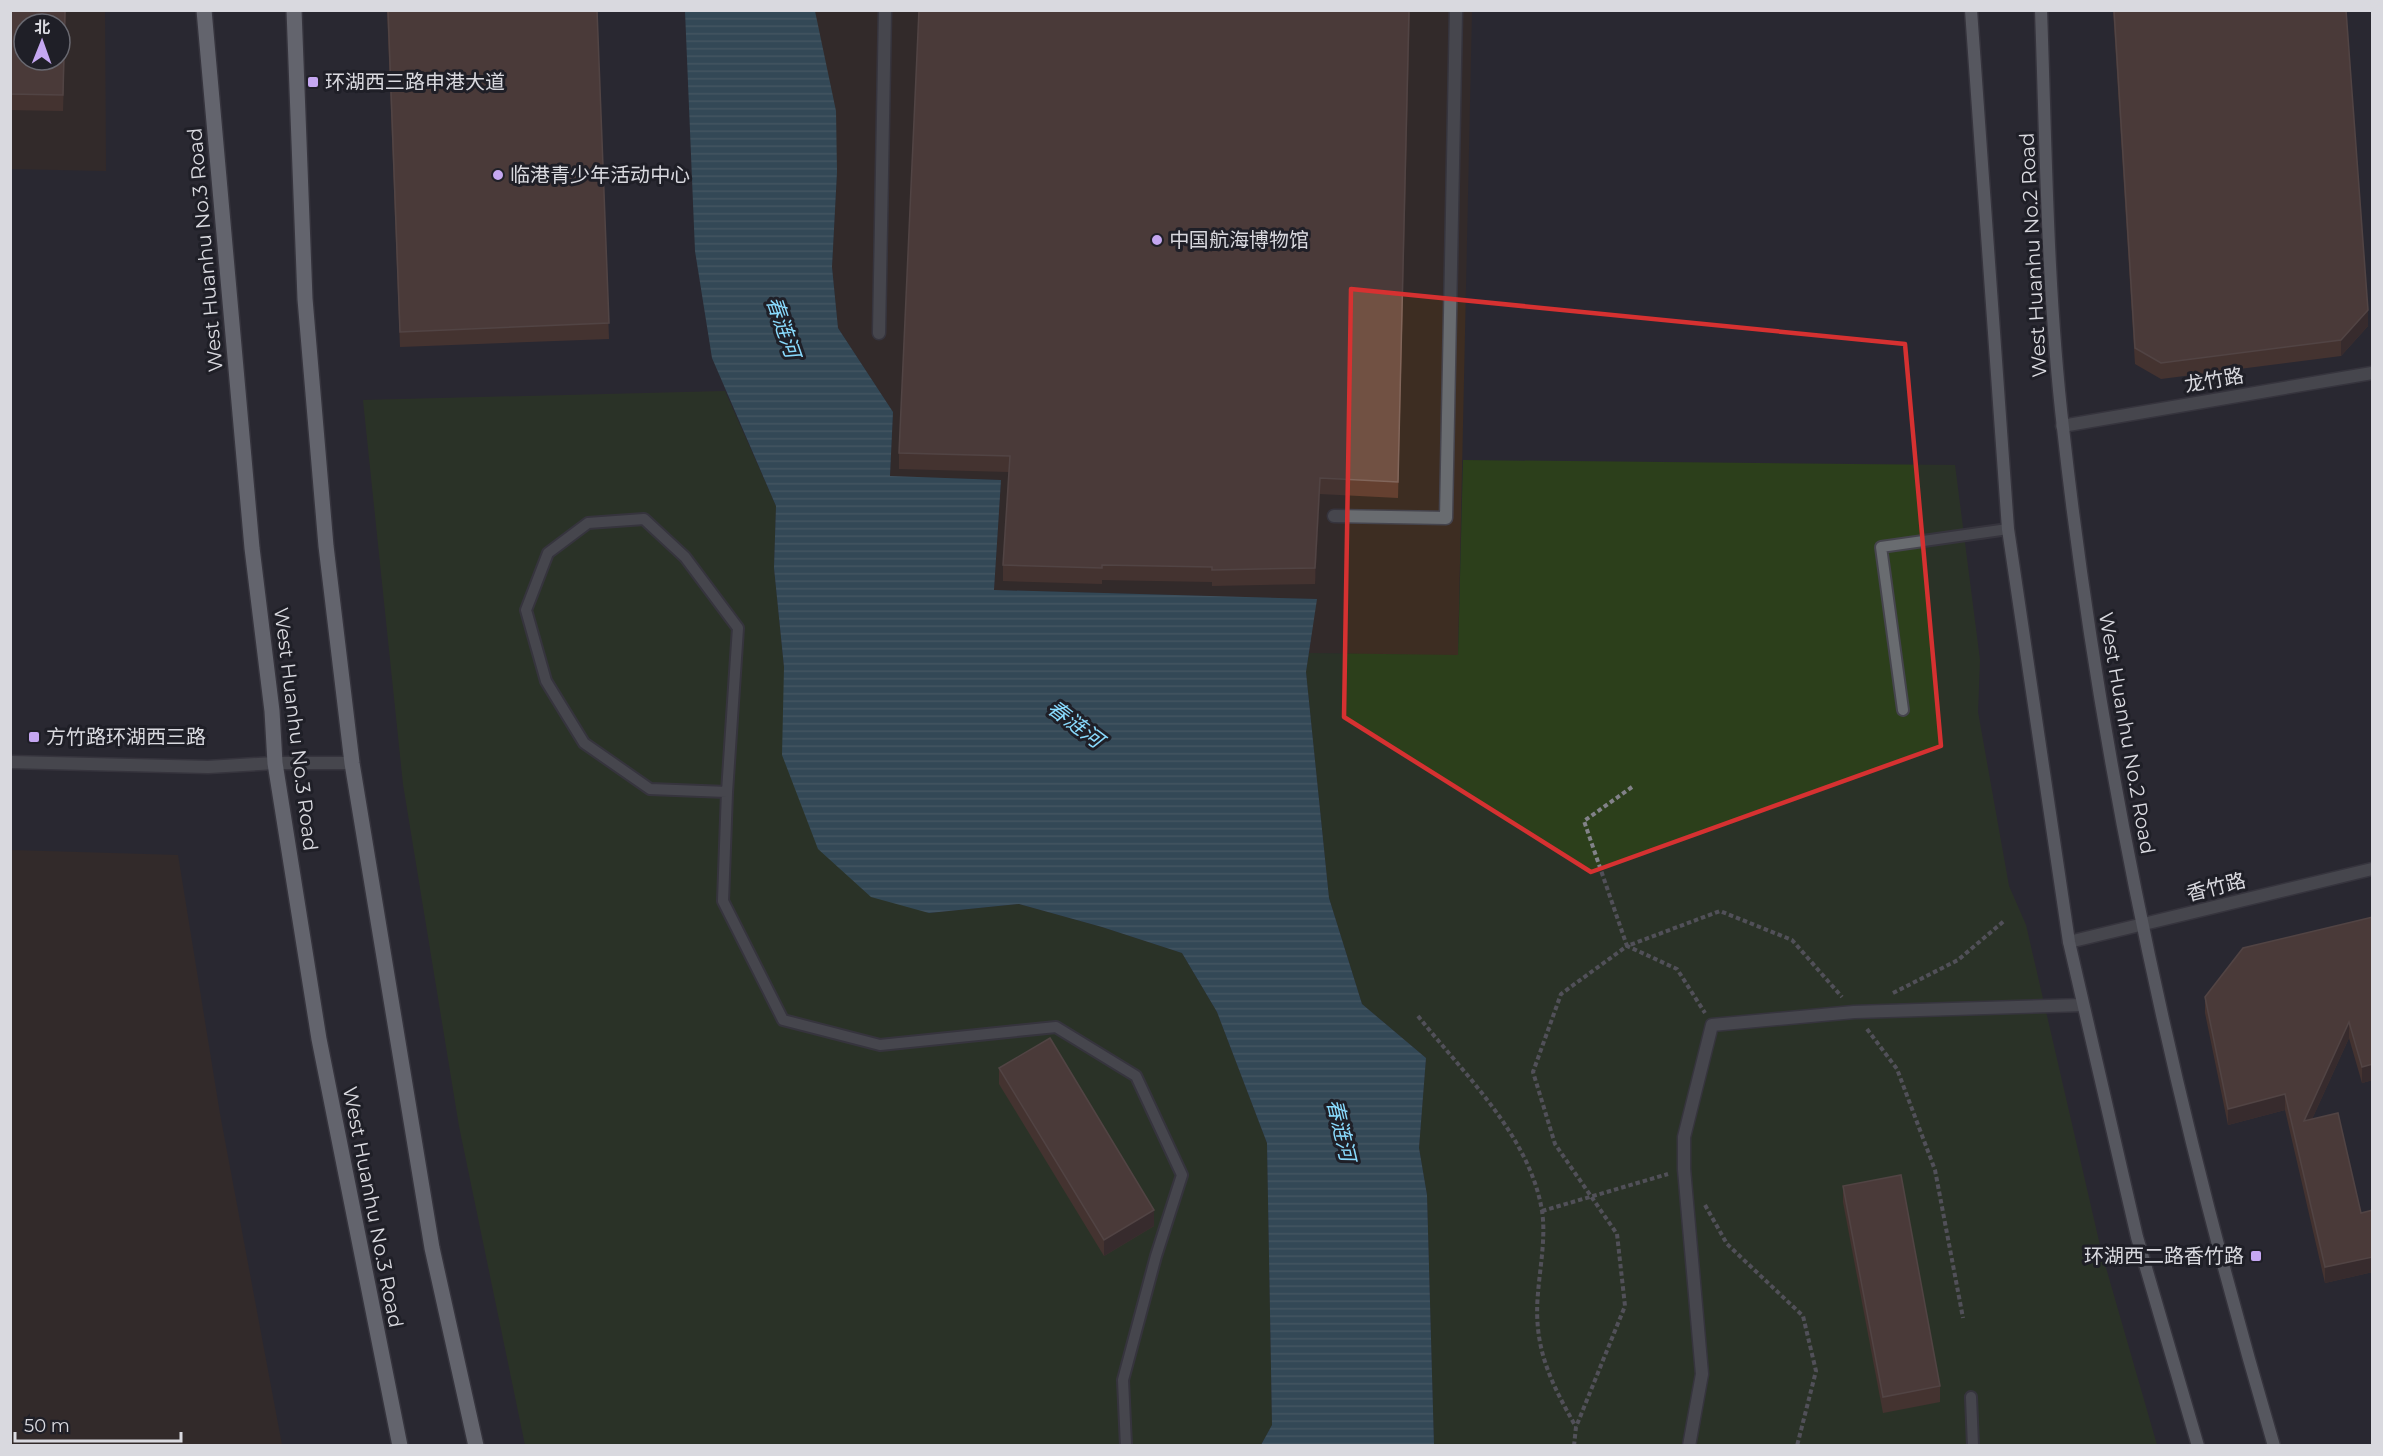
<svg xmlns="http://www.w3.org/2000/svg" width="2383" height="1456" font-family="Montserrat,'Noto Sans SC',sans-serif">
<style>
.commercial{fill:#3d2d22;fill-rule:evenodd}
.green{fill:#2c3f1b}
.water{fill:url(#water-rules)}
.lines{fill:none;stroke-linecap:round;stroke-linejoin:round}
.lane-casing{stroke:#45444d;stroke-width:14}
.street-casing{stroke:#45444d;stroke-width:15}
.secondary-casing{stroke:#45444d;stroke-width:15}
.primary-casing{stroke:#45444d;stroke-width:18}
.path{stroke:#828289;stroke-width:4;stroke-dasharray:4.5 3;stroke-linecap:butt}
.lane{stroke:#696c70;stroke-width:10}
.street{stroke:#696c70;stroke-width:12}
.secondary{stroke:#8d9198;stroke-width:12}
.primary{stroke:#a8aeb7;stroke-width:15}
.wall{fill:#654030}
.shaded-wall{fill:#483029}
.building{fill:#715143;stroke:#82665b;stroke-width:1.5;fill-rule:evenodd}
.marked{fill:none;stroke:#d63131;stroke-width:4.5;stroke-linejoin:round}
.poi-dot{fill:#c5a7f1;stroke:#1f1f27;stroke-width:2}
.labels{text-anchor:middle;stroke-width:6;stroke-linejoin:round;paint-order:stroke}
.poi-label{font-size:20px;fill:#d9d9df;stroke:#1f1f27;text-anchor:start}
.street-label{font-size:20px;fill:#d9d9df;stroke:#1f1f27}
.water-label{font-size:21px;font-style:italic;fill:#89dafd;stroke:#1f1f27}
</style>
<defs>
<pattern id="water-rules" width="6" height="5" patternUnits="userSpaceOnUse" patternTransform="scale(1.5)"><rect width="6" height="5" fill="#3e7084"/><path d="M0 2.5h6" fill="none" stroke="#628a9b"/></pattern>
</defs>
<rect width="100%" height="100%" fill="#292831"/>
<g class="commercial">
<path d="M11 11H105L106 171 11 169ZM24 24H60V60H24Z"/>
<polygon points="815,11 1472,11 1458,656 1309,653 1316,599 994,590 1001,480 890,476 893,412 838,328 832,267 837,172"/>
<polygon points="11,850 178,855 220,1114 282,1445 11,1445"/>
</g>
<g class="green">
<polygon points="725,391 776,506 774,568 784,667 929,913 1019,904 1102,927 1182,953 1217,1012 1267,1143 1272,1425 1261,1445 525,1445 459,1126 403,784 363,400"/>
<polygon points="1463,460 1955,465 1980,660 1978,712 2009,886 2026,925 2102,1254 2157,1445 1434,1445 1427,1195 1419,1148 1426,1058 1362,1004 1329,898 1306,672 1309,653 1458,655"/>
</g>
<polygon class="water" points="685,11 815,11 836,111 837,172 832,267 838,328 893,412 890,476 1001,480 994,590 1317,599 1306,672 1329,898 1362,1004 1426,1058 1419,1148 1427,1195 1434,1445 1261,1445 1272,1425 1267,1143 1217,1012 1182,953 1102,927 1019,904 929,913 871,897 818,849 782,755 784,667 774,568 776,506 712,358 695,251"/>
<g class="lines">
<g class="lane-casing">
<g id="lane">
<polyline points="1903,710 1881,547 2008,529"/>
<polyline points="727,792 650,789 584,743 546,681 526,610 548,553 588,523 644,519 685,557 738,628 727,792 723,901 783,1020 880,1045 1056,1027 1136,1076 1182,1175 1156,1256 1123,1380 1126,1446"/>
<polyline points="1971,1397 1973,1446"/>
</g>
</g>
<g class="street-casing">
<g id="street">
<polyline points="879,333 885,10"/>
<polyline points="2062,426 2372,373"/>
<polyline points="1334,516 1446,518 1456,10"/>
<polyline points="10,762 208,767 275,763 352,763"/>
<polyline points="2069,942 2372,869"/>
<polyline points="1689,1446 1702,1374 1684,1169 1684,1137 1712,1025 1854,1012 2083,1005"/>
</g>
</g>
<g class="secondary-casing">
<g id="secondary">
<polyline points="1971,10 2008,529 2069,942 2137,1237 2198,1446"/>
<path d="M2041 10C2046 149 2047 290 2063 428 2101 773 2176 1113 2274 1446"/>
</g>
</g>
<g class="primary-casing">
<g id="primary">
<polyline points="204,10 252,548 272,711 275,763 319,1039 400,1446"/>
<polyline points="294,10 305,299 326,546 352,763 432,1248 476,1446"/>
</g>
</g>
<g class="path">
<polyline points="1632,787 1584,821 1627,946 1720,911 1792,940 1842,997"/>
<polyline points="1893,993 1958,960 2004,921"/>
<path d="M1418 1016C1463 1073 1530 1136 1542 1211 1546 1237 1540 1267 1538 1293 1533 1347 1550 1381 1576 1427"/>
<polyline points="1867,1029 1897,1069 1935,1170 1963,1318"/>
<polyline points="1705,1205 1727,1244 1803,1316 1816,1371 1797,1446"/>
<polyline points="1542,1211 1668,1174"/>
<polyline points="1574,1446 1576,1427 1625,1306 1617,1234 1555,1144 1533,1072 1561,994 1627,946 1677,969 1705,1013"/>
</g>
<use href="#lane" class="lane"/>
<use href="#street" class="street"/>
<use href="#secondary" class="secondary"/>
<use href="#primary" class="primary"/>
</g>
<g class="wall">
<polygon points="10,10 66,10 63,111 10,110"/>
<polygon points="387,10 597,10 609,339 400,347"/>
<polygon points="1410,10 1398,498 1320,494 1315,584 1212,586 1212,582 1102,580 1102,584 1003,581 1003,565 1009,472 899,469 899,453"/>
<polygon points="2113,10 2346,10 2368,326 2341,356 2161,379 2135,364"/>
<polygon points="2373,917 2373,1080 2362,1083 2349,1038 2312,1119 2361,1213 2373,1210 2373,1272 2325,1283 2285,1110 2228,1125 2205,1013 2205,997"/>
<polygon points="999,1068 1154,1226 1104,1256 999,1084"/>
<polygon points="1843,1186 1940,1386 1940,1402 1883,1413 1843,1202"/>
</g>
<g class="shaded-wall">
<polygon points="2368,310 2368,326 2341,356 2341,340"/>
<polygon points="1320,478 1320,494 1315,584 1315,568"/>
<polygon points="2349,1022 2349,1038 2304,1137 2304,1121"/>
<polygon points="2373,1064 2373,1080 2362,1083 2362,1067"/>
<polygon points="2285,1094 2285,1110 2228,1125 2228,1109"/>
<polygon points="1154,1210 1154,1226 1104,1256 1104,1240"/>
<polygon points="2373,1257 2373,1272 2325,1283 2325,1267"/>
</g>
<g class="building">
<path d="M10 10H65L63 95 10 94ZM24 24H60V60H24Z"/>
<polygon points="388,10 597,10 609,323 400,332"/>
<polygon points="919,10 1409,10 1398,482 1320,478 1315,568 1212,570 1212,567 1102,565 1102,568 1003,565 1010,456 899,453"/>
<polygon points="2114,10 2346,10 2368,310 2341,340 2161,363 2135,348"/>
<polygon points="2373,917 2373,1064 2362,1067 2349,1022 2304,1121 2338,1113 2361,1213 2373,1210 2373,1257 2325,1267 2285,1094 2228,1109 2205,997 2243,948"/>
<polygon points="1050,1038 1154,1210 1104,1240 999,1068"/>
<polygon points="1901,1175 1940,1386 1883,1397 1843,1186"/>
</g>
<path d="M0 0H2383V1456H0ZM1351 289 1905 344 1941 746 1591 872 1344 717Z" fill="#292831" fill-opacity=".55" fill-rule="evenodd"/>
<path class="marked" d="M1351 289 1905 344 1941 746 1591 872 1344 717Z"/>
<g class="poi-dot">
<rect x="307" y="76" width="12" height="12" rx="3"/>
<circle cx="498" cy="175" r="6"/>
<circle cx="1157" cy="240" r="6"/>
<rect x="28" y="731" width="12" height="12" rx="3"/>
<rect x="2250" y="1250" width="12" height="12" rx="3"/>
</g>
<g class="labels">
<g class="poi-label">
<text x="325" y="89">环湖西三路申港大道</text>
<text x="510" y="182">临港青少年活动中心</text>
<text x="1169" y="247">中国航海博物馆</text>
<text x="46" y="744">方竹路环湖西三路</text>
<text x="2244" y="1263" text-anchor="end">环湖西二路香竹路</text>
</g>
<g class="street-label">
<text transform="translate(205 250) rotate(-95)" y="7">West Huanhu No.3 Road</text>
<text transform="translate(2033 255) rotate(-93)" y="7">West Huanhu No.2 Road</text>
<text transform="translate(2214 380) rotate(-10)" y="7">龙竹路</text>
<text transform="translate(296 729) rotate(83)" y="7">West Huanhu No.3 Road</text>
<text transform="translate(2127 733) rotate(80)" y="7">West Huanhu No.2 Road</text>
<text transform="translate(2216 887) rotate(-14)" y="7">香竹路</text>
<text transform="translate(373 1207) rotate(79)" y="7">West Huanhu No.3 Road</text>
</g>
<g class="water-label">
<text transform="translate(783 327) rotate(71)" y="7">春涟河</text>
<text transform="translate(1075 724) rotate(37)" y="7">春涟河</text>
<text transform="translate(1341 1130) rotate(77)" y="7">春涟河</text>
</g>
</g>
<rect width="2383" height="1456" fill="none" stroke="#d9d9df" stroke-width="24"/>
<g transform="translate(42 42) rotate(1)"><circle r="28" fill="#1f1f27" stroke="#696971" stroke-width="1.5"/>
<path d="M0-4.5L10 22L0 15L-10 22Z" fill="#c5a7f1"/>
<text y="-9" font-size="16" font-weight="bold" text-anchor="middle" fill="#d9d9df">北</text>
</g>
<path d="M15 1432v9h166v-9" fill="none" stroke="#d9d9df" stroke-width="3"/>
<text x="24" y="1432" font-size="18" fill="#d9d9df" stroke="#1f1f27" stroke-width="4.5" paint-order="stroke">50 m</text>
</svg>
